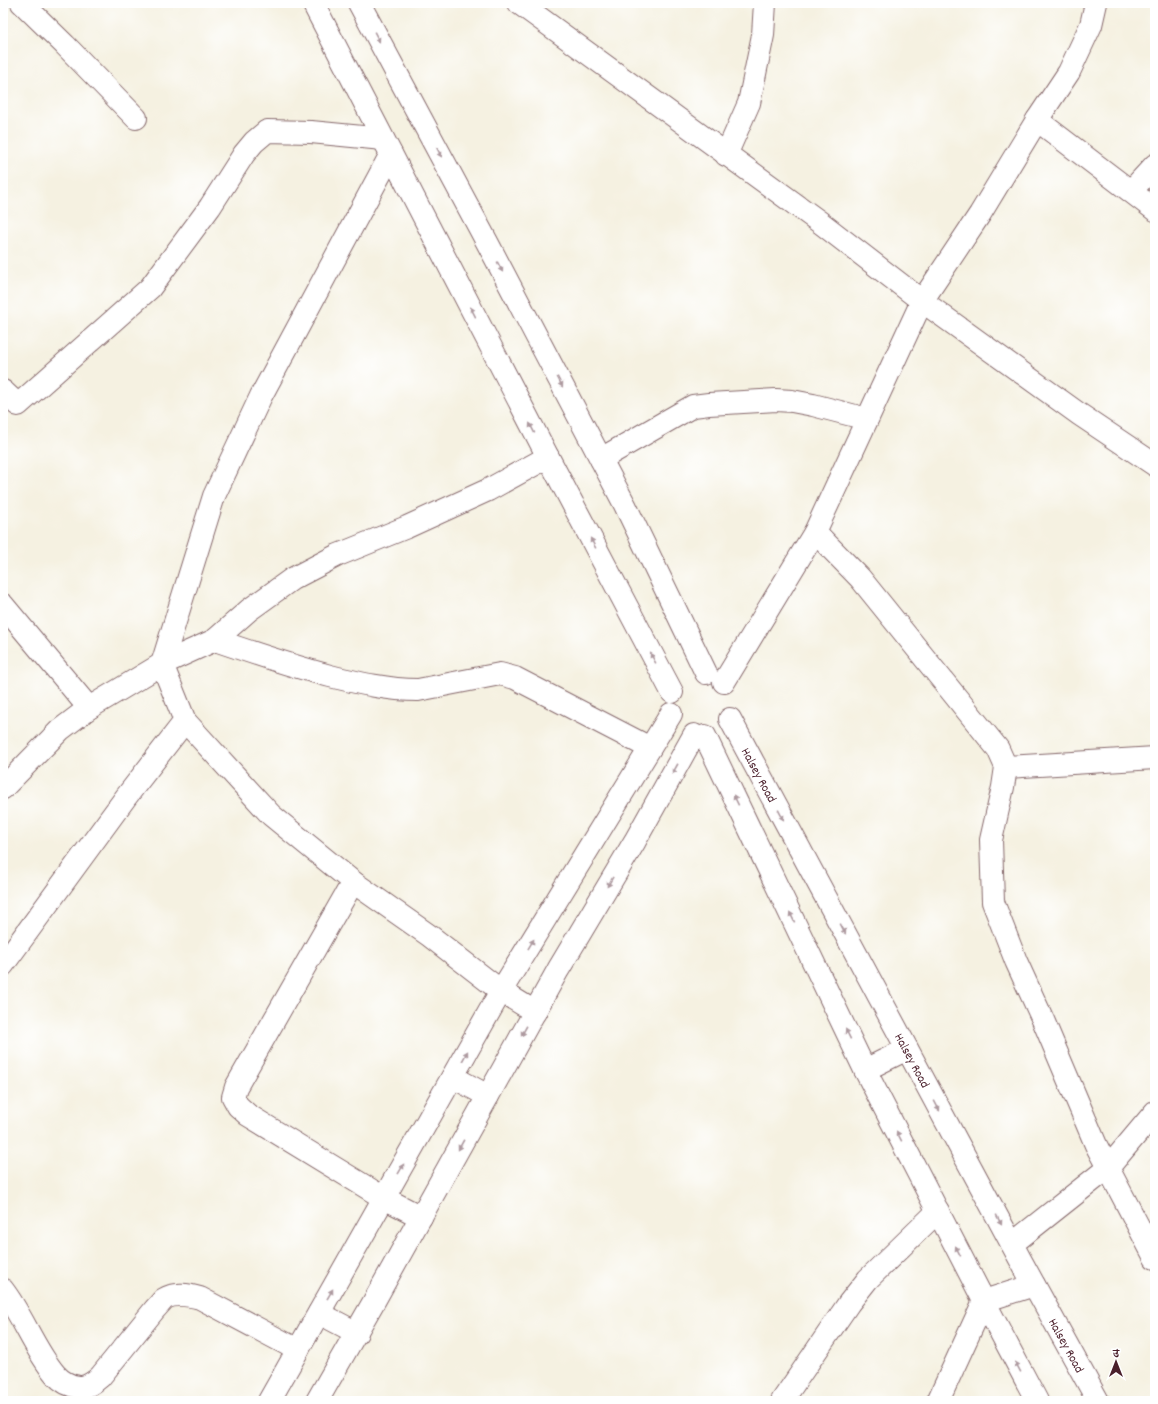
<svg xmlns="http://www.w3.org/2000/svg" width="1158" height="1404" font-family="Dekko,'Playpen Sans Deva',sans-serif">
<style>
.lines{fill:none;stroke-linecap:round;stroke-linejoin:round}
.minor-casing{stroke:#86686b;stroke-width:24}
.tertiary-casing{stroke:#86686b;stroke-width:24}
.minor{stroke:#fff;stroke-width:22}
.tertiary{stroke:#fff;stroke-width:22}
.oneway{fill:#ae9aa0}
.labels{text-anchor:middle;stroke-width:4;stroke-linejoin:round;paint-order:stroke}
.street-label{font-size:13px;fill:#4a1f2b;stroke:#fff}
</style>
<rect width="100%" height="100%" fill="#fff"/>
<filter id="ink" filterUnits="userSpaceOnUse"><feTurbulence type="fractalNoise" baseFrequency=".025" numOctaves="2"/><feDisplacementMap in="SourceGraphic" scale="8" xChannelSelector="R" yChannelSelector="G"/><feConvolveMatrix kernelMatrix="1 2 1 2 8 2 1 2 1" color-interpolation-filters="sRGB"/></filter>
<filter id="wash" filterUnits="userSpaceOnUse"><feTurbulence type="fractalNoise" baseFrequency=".012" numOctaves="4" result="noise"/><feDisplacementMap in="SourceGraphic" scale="16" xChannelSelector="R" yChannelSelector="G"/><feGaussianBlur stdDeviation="0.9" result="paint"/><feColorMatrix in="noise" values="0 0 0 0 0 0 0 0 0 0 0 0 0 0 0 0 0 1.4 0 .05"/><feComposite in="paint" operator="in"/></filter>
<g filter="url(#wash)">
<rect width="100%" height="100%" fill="#f5f1e1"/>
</g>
<g filter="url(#ink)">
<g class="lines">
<g class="minor-casing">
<g id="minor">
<polyline points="22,3 65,45 136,118"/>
<polyline points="519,3 821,223 922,301 1079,414 1155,465"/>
<polyline points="1037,120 1155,210"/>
<polyline points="391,154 261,396 214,496 162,664 185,721 271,815 353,882 430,936 501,991 535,1012"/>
<polyline points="726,155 749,103 763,35 765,3"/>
<polyline points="1131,191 1155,165"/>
<polyline points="3,391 18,405 150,288 210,207 244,154 254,142 267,131 311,132 383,139"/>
<polyline points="601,459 693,406 709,404 776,400 792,401 813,405 867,419"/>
<polyline points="815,532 860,578 998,749 1006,767 1003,787 991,840 993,902 1016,961 1043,1020 1096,1145 1155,1258"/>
<polyline points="3,605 89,708"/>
<path d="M215 640C253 653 291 666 330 676 359 683 388 690 418 690L500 674 515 678 650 748"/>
<polyline points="1006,767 1155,758"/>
<polyline points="3,788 60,730 89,708 162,664 215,640 249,610 292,579 338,555 407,527 488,490 548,457"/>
<polyline points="353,882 236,1087 233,1097 238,1106 248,1115 384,1198 421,1217"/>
<polyline points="3,965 126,797 185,721"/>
<polyline points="1012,1244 1108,1168 1155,1112"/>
<path d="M3 1290C23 1316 34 1349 55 1374 61 1381 70 1386 79 1387 87 1388 94 1382 100 1377L155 1309C158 1306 161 1302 164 1299 175 1292 189 1295 200 1298L298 1350"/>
<polyline points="782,1401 849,1303 868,1279 938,1211"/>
<polyline points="938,1401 984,1301 1034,1285"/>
</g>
</g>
<g class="tertiary-casing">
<g id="tertiary">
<polyline points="313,3 548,457 672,692"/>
<polyline points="359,3 487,242 625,505 706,673"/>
<polyline points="724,682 815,532 922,301 980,214 1037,120 1069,72 1091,25 1096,3"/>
<path id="s1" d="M730 719 1021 1261 1098 1401"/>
<polyline points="705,736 865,1070 984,1301 1037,1401"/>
<polyline points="865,1070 907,1049"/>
<polyline points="453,1077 488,1096"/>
<polyline points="319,1313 357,1333"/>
<polyline points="269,1401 501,991 671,714"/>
<polyline points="317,1401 373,1303 558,970 635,841 694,735"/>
</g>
</g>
<use href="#minor" class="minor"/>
<use href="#tertiary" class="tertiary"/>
</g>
<defs><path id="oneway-solid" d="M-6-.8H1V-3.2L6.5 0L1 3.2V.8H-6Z"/></defs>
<g class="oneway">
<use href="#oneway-solid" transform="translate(377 37) rotate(62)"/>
<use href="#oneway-solid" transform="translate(439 152) rotate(62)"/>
<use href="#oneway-solid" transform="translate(500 267) rotate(62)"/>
<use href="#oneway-solid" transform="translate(473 312) rotate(-117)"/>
<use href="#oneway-solid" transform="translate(560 382) rotate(62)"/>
<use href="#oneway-solid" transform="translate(532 428) rotate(-117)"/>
<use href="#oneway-solid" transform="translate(593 543) rotate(-118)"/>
<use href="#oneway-solid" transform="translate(653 658) rotate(-118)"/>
<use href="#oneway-solid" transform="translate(675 769) rotate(119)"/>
<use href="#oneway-solid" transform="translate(736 800) rotate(-116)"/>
<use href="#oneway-solid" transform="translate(781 815) rotate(62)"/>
<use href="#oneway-solid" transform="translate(610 882) rotate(121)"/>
<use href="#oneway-solid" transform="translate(792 917) rotate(-116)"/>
<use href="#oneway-solid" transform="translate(843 929) rotate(62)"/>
<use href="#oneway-solid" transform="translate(531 944) rotate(-59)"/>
<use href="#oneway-solid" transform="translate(524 1031) rotate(119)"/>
<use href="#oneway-solid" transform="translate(848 1034) rotate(-116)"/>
<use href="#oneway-solid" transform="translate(465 1056) rotate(-61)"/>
<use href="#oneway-solid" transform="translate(937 1106) rotate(62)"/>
<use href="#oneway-solid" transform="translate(899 1136) rotate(-117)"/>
<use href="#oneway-solid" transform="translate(461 1145) rotate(119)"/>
<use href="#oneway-solid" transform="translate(401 1169) rotate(-60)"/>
<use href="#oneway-solid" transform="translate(999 1220) rotate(62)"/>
<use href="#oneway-solid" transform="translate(958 1251) rotate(-117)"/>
<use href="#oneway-solid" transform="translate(330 1294) rotate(-60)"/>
<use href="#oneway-solid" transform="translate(1018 1367) rotate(-118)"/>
</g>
</g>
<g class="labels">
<g class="street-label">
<text dy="5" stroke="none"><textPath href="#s1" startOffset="63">Halsey Road</textPath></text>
<text dy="5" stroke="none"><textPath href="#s1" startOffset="387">Halsey Road</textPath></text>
<text dy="5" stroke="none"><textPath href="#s1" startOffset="711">Halsey Road</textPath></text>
</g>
</g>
<rect width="1158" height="1404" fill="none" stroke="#fff" stroke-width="16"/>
<g transform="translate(1116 1362)" stroke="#ffffff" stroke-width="3" paint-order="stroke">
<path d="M0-3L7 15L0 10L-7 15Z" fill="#4a1f2b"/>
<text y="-6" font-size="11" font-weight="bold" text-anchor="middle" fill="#4a1f2b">उ</text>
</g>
</svg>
